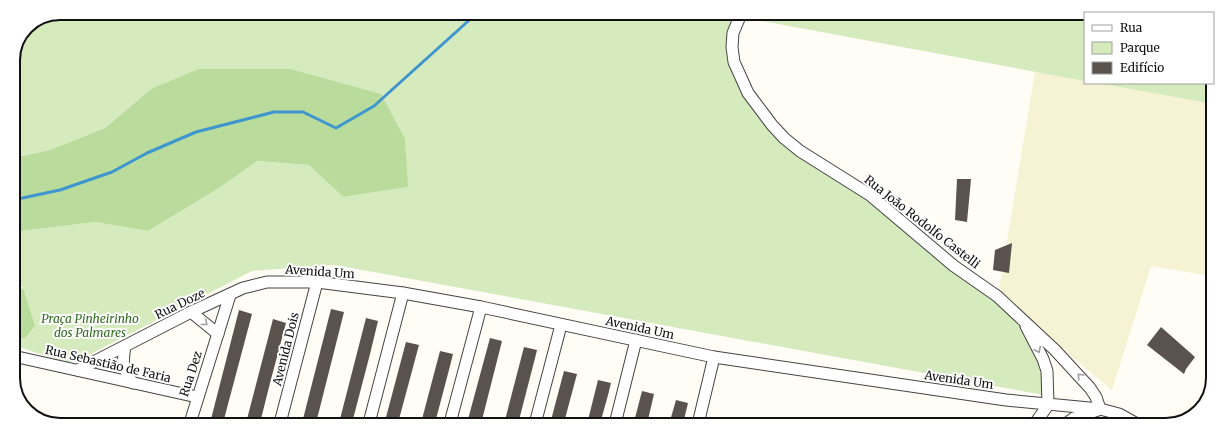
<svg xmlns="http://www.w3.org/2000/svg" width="1226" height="438" font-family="Merriweather,serif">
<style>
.farmland{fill:#f6f3d4}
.green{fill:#d5ebbd}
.forest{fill:#b9dc9c}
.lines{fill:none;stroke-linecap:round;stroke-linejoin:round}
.stream{stroke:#3f96cf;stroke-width:3}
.building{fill:#5a524d}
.minor-casing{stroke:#444;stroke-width:13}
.minor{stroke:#fff;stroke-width:11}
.oneway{stroke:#a0a0a0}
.labels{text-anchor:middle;stroke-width:4;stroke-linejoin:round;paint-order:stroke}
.street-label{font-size:12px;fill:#111;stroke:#fff}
.park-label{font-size:12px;font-style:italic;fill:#2f6b1f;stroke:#fff}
.rim{fill:none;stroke:#111;stroke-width:2}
</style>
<rect width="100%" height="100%" fill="#fffdf5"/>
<polygon class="farmland" points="1035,71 1085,81 1085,83 1097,83 1213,104 1211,276 1151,266 1112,390 998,296"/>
<g class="green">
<polygon points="60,13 1062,15 1085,19 1085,81 740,17 732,47 766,124 850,183 1023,319 1047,371 1049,396 335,265 252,271 75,362 64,362 13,345 13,340 25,338 23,288 13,280 13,232 95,222 148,231 222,186 256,161 309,165 343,197 408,187 151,89 105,128 50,150 13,158 13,57 27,27"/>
<polygon points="1097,83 1213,83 1213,104"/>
</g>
<g class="forest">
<polygon points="199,69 290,69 381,94 405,139 408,187 343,197 309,165 257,161 219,188 148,231 95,222 13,232 13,158 50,150 105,128 151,89"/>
<polygon points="23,288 35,326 25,338 13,340 13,296"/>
</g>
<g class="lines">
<polyline class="stream" points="13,200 60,190 112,172 147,153 196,132 274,112 303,112 336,128 374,106 476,14"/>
</g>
<g class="building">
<polygon points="957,179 971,179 967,222 955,220"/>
<polygon points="1012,243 1009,273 993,270 995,250"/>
<polygon points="331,309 344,312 341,324 316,423 302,423"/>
<polygon points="239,310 252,314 223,423 210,423"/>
<polygon points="366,318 378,321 370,354 352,423 339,423"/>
<polygon points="273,319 286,323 270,383 260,423 246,423"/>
<polygon points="1161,327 1195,357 1186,369 1184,374 1147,345"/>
<polygon points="490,338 502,341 481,424 467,423"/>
<polygon points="406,342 419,345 398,423 386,423 385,421"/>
<polygon points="524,347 537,350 534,362 518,424 504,424"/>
<polygon points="440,351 453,354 450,366 435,423 421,423"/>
<polygon points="564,371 577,374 566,415 564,424 550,424"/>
<polygon points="598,380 611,383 608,395 600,424 587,424"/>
<polygon points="642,391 654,394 647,424 635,424 634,422"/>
<polygon points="676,400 688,403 683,424 670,421"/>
</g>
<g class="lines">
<g class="minor-casing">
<g id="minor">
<polyline points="741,14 733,33 732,47 734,62 748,93 772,125 784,138 800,151 870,195 954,266 997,296 1055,350 1090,388 1096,397 1100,409"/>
<polyline points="191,312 218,334"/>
<polyline points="1026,326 1043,359 1047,371 1048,405 1034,425"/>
<path d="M125 347C122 362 123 371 133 383"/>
<polyline points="13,356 197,397"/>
<polyline points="78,370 191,312 243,288 267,282 317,282 403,293 481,307 714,357 1006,400 1100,409 1119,414 1139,425"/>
<polyline points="190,423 230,295"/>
<polyline points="280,423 317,282"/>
<polyline points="369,423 403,293"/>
<polyline points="450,423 481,307"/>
<polyline points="535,424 561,325"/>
<polyline points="615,424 636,340"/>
<polyline points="698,424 714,357"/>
<polyline points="1064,425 1074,418 1098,410"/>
</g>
</g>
<use href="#minor" class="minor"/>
</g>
<defs><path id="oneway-chevron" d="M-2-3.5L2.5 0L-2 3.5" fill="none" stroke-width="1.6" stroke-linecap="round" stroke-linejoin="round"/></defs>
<g class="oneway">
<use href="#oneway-chevron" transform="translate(205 323) rotate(39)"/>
<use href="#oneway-chevron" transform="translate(1038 350) rotate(63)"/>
<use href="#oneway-chevron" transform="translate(1080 376) rotate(-133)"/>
</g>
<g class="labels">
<g class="street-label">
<text transform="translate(922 222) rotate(38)" y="4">Rua João Rodolfo Castelli</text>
<text transform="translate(320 272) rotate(4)" y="4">Avenida Um</text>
<text transform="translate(180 304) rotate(-26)" y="4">Rua Doze</text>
<text transform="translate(640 328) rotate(12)" y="4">Avenida Um</text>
<text transform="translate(286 349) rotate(-76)" y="4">Avenida Dois</text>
<text transform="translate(108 364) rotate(13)" y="4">Rua Sebastião de Faria</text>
<text transform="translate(191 374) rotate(-72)" y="4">Rua Dez</text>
<text transform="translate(959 380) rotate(8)" y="4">Avenida Um</text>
</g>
<g class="park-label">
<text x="90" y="323">Praça Pinheirinho<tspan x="90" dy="14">dos Palmares</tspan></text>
</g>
</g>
<path d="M0 0H1226V438H0ZM60 20H1166A40 40 0 0 1 1206 60V378A40 40 0 0 1 1166 418H60A40 40 0 0 1 20 378V60A40 40 0 0 1 60 20Z" fill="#fff" fill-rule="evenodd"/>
<path class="rim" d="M60 20H1166A40 40 0 0 1 1206 60V378A40 40 0 0 1 1166 418H60A40 40 0 0 1 20 378V60A40 40 0 0 1 60 20Z"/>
<rect x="1084" y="12" width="130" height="72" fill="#ffffff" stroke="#a0a0a0"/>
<rect x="1092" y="25" width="20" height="6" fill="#ffffff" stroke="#a0a0a0"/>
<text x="1120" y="32" font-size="12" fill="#111111">Rua</text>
<rect x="1092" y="42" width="20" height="12" fill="#d5ebbd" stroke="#a0a0a0"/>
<text x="1120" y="52" font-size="12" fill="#111111">Parque</text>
<rect x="1092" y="62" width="20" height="12" fill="#5a524d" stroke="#a0a0a0"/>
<text x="1120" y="72" font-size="12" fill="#111111">Edifício</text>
</svg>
